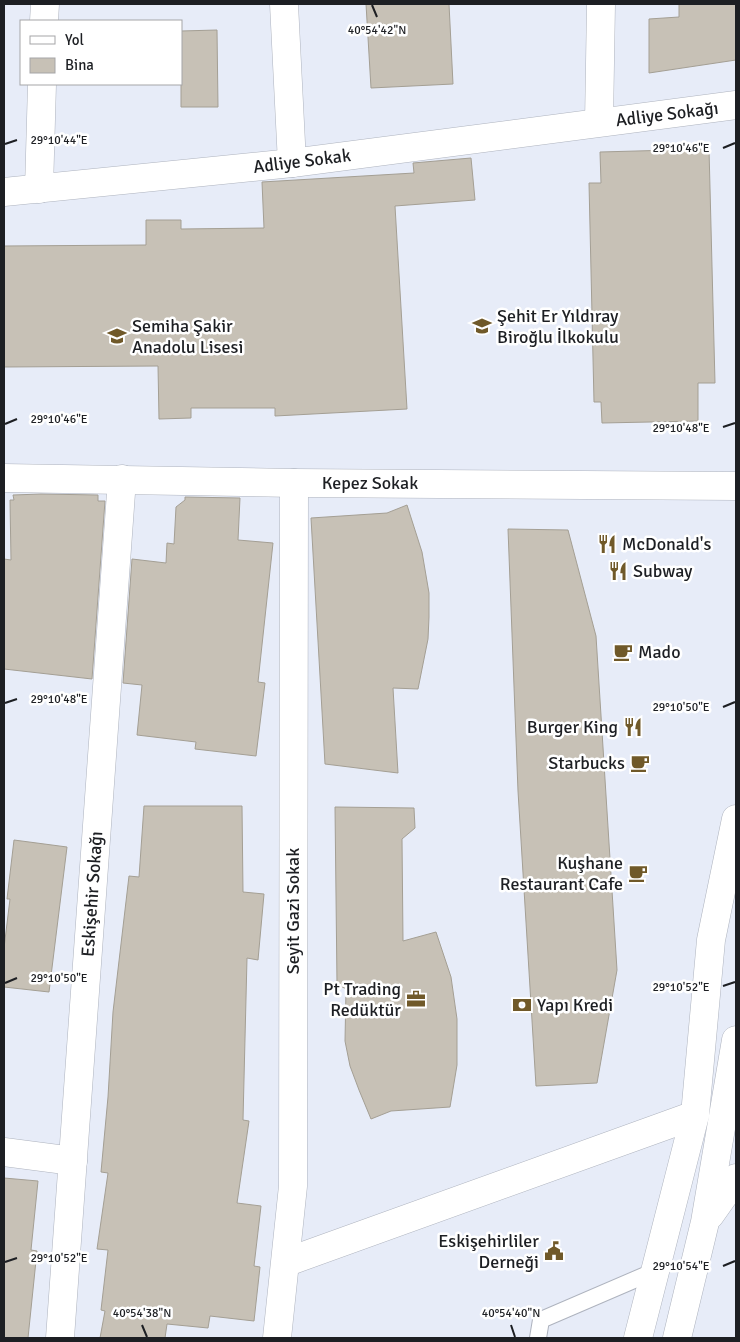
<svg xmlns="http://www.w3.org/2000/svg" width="740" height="1342" font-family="Signika,sans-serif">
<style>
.building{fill:#c7c1b6;stroke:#a49f94}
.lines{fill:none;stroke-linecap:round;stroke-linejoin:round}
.lane-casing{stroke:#aeb3be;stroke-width:18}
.street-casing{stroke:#aeb3be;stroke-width:29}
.secondary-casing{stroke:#aeb3be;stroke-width:29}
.lane{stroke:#fff;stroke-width:16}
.street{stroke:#fff;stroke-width:28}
.secondary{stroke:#fff;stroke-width:28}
.ticks{fill:none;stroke:#1d1f23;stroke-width:2}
.labels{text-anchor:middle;stroke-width:5;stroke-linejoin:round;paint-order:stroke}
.street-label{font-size:18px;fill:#1d1f23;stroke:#fff}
.poi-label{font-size:18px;fill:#1d1f23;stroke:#fff;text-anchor:start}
.ticks-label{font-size:12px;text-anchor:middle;fill:#1d1f23;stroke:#fff;stroke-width:5;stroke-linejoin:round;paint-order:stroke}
</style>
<rect width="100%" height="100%" fill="#e7ecf8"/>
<g class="building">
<polygon points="366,4 449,4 453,84 371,88"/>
<polygon points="679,4 736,4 736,60 649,73 649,19 679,17"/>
<polygon points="217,30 218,107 181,107 181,31"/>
<polygon points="709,149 715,383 698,383 698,421 602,423 601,402 594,402 589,183 601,183 600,152"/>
<polygon points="471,158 475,200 395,206 407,409 275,416 275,408 191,408 191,418 159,419 158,366 4,367 4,246 146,245 146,220 181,220 181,229 264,228 262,182 414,173 413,163"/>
<polygon points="41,494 98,495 98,501 105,501 92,679 4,669 4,559 11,560 10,500 14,500 13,495"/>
<polygon points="185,497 240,498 238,540 273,543 258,682 265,683 256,756 195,749 196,742 137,735 142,685 123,683 132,559 166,563 167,543 174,544 176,507 185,500"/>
<polygon points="407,505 422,552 429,593 429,617 428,639 418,689 393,688 398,773 325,764 311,518 387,513"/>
<polygon points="508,529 568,530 596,636 617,970 597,1083 536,1086 518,791"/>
<polygon points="144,806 242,806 243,892 264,894 258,960 247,958 243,1120 249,1121 237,1203 261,1206 254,1266 260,1267 254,1321 210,1316 208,1328 167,1324 165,1338 100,1338 105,1311 101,1310 108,1250 97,1249 108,1173 101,1172 108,1097 113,1012 129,876 139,877"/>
<polygon points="335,807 414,808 415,828 402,839 403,941 436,932 451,977 457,1019 457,1065 450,1107 391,1111 371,1119 359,1090 350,1066 345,1041 346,989 337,984"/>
<polygon points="14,840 67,847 49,992 4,987 4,948 10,899 7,899"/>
<polygon points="4,1178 38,1181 31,1250 37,1251 28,1338 4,1338"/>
</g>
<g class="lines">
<g class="lane-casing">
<polyline id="lane" points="538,1338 541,1320 655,1271"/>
</g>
<g class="street-casing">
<g id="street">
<polyline points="284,4 292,163"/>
<polyline points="44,21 45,4"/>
<polyline points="599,122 601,4"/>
<polyline points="39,189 42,84"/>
<polyline points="4,192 292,163 736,105"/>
<polyline points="4,478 294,483 736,486"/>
<polyline points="4,1152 73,1161"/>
<polyline points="287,1262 695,1115"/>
<polyline points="60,1338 122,479"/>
<polyline points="277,1338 293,1186 294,483"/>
</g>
</g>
<g class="secondary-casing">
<g id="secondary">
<polyline points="710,1215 736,1178"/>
<polyline points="638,1338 695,1115 711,940 736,819"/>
<polyline points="677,1338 705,1222 736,1040"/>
</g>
</g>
<use href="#lane" class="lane"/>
<use href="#street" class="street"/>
<use href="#secondary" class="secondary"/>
</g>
<path class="ticks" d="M372 5 377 17M5 144 17 140M723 148 735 143M5 424 17 419M723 427 735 423M5 703 17 699M723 707 735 702M5 983 17 978M723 986 735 982M5 1262 17 1258M723 1266 735 1261M142 1325 147 1337M511 1325 515 1337"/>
<defs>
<g id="school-bare" transform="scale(1.5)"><path d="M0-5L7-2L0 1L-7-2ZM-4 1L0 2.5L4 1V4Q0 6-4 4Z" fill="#705929" stroke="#fff" stroke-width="2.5" paint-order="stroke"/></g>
<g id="restaurant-bare" transform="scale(1.5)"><path d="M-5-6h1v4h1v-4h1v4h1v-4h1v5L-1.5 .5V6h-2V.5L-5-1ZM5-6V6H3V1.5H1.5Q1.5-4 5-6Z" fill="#705929" stroke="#fff" stroke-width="2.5" paint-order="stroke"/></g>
<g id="cafe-bare" transform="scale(1.5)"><path d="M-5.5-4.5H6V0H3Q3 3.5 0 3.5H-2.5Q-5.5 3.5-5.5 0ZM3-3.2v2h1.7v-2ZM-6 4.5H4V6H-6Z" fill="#705929" stroke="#fff" stroke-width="2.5" paint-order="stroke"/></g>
<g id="office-bare" transform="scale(1.5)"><path d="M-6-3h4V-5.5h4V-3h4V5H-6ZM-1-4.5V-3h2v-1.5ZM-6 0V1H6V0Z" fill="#705929" stroke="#fff" stroke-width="2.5" paint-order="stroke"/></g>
<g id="bank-bare" transform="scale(1.5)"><path d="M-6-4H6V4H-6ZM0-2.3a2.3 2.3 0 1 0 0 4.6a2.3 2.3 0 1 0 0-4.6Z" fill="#705929" stroke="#fff" stroke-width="2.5" paint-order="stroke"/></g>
<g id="civic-bare" transform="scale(1.5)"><path d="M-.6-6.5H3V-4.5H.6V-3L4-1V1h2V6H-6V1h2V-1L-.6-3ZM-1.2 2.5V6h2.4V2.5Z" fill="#705929" stroke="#fff" stroke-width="2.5" paint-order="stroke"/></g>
</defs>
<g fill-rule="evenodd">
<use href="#school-bare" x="482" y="326"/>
<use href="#school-bare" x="117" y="336"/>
<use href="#restaurant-bare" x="607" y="544"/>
<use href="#restaurant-bare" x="618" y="571"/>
<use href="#cafe-bare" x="623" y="652"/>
<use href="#restaurant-bare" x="633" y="727"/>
<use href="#cafe-bare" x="640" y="763"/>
<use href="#cafe-bare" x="638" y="873"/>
<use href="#office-bare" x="416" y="999"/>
<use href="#bank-bare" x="522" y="1005"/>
<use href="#civic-bare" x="554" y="1251"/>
</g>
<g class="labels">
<g class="street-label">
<text transform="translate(667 114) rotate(-7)" y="6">Adliye Sokağı</text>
<text transform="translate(302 161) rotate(-7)" y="6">Adliye Sokak</text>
<text x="370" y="489">Kepez Sokak</text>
<text transform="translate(92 894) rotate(-86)" y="6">Eskişehir Sokağı</text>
<text transform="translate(293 911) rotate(-90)" y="6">Seyit Gazi Sokak</text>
</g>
<g class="poi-label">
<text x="497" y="322">Şehit Er Yıldıray<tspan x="497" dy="21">Biroğlu İlkokulu</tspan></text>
<text x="132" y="332">Semiha Şakir<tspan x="132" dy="21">Anadolu Lisesi</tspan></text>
<text x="622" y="550">McDonald's</text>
<text x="633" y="577">Subway</text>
<text x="638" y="658">Mado</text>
<text x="618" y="733" text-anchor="end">Burger King</text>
<text x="625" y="769" text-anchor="end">Starbucks</text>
<text x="623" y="869" text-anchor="end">Kuşhane<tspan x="623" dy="21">Restaurant Cafe</tspan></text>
<text x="401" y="995" text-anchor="end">Pt Trading<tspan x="401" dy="21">Redüktür</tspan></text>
<text x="537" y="1011">Yapı Kredi</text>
<text x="539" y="1247" text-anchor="end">Eskişehirliler<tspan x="539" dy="21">Derneği</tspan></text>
</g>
</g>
<g class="ticks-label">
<text x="377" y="34">40°54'42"N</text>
<text x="59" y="144">29°10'44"E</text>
<text x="681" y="152">29°10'46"E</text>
<text x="59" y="423">29°10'46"E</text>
<text x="681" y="432">29°10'48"E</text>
<text x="59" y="703">29°10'48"E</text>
<text x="681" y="711">29°10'50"E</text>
<text x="59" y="982">29°10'50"E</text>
<text x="681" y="991">29°10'52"E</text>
<text x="59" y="1262">29°10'52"E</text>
<text x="681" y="1270">29°10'54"E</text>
<text x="142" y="1317">40°54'38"N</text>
<text x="511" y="1317">40°54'40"N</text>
</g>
<rect width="740" height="1342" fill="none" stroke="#1d1f23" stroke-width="10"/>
<rect x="20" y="20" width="162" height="65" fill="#ffffff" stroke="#a5a5a7"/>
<rect x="30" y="36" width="25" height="8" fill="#ffffff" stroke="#a5a5a7"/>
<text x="65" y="45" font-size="15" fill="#1d1f23">Yol</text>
<rect x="30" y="58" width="25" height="15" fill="#c7c1b6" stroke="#a5a5a7"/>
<text x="65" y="70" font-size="15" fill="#1d1f23">Bina</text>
</svg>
